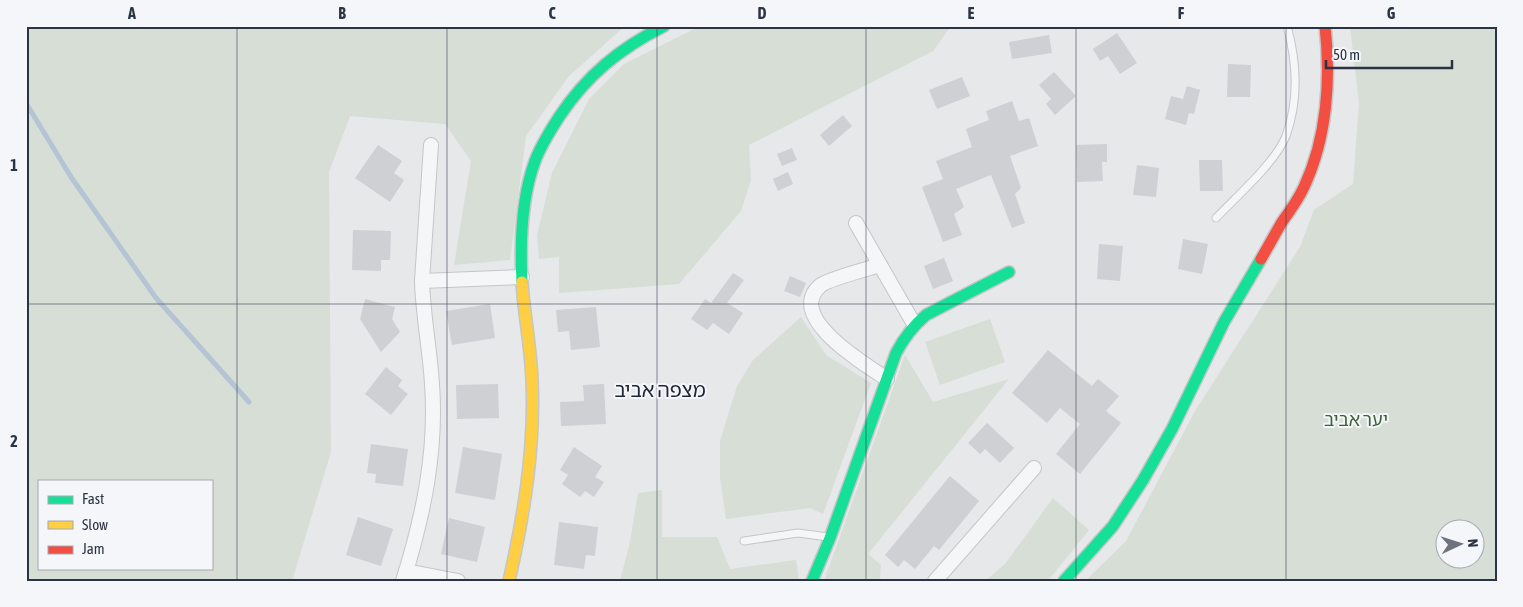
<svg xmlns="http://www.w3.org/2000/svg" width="1523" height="607" font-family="'Asap Condensed','Noto Sans Hebrew',sans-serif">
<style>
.green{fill:#d6ded6;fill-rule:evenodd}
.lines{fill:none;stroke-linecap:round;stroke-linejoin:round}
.stream{stroke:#b4c4d5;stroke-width:5}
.building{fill:#ced0d3}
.lane-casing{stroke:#c4c6c8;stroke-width:9}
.street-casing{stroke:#c4c6c8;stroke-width:16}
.fast-casing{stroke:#c4c6c8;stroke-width:14}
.slow-casing{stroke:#c4c6c8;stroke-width:14}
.jam-casing{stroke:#c4c6c8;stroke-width:14}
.lane{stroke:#f5f6f7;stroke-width:7}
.street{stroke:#f5f6f7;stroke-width:14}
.fast{stroke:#16e098;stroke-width:11}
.slow{stroke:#ffcf43;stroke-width:11}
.jam{stroke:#f24e42;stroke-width:11}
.grid{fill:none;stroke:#2b3445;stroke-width:1;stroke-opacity:0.55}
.labels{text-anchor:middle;stroke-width:4;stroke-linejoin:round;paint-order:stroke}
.park-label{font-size:18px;fill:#3f6138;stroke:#f4f6f9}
.quarter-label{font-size:20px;fill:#1d2536;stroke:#f4f6f9}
.neatline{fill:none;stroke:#2b3445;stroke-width:2}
.grid-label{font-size:16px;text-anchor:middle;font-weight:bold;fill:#2b3445}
</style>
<rect width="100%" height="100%" fill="#e6e8ea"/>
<g class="green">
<path d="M26 26H625L569 76 526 136 510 260 454 265 471 161 445 124 350 116 329 172 331 452 292 581H26ZM39 481H211V568H39Z"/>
<polygon points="700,26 951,26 933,51 749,145 751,180 741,211 679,284 559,293 559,257 539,259 537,235 552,173 589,99 624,64"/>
<path d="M1350 26H1497V581H1085L1126 541 1195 411 1300 247 1314 210 1353 184 1359 104ZM1446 530H1476V560H1446Z"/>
<polygon points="801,317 826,355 871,383 823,514 810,508 726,519 720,477 720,441 737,386 753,360"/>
<polygon points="990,319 1005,362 940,385 925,342"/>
<polygon points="905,355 933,402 1009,379 868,554 881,565 880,581 824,581"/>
<polygon points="662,490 662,537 717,537 730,569 796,560 799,581 620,581 630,542 638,493"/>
<polygon points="1053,498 1089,530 1051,577 1046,581 985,581 1005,564"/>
</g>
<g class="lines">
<polyline class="stream" points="26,103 71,177 156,298 249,402"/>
</g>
<g class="building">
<polygon points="1117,33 1137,63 1120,74 1108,56 1100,61 1093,49"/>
<polygon points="1049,35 1052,53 1012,59 1009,42"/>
<polygon points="1228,64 1251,65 1250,97 1227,97"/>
<polygon points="1054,72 1076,96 1055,115 1046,104 1051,99 1039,85"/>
<polygon points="962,77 970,96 937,109 929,90"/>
<polygon points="1187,86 1200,90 1194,114 1189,113 1186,125 1165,119 1171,96 1183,99"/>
<polygon points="1012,101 1019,121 1029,118 1038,146 1010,156 1021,188 1015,194 1025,223 1012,228 991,175 956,189 964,207 954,214 962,235 943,242 922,187 943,179 936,161 972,147 966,129 989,120 986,111"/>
<polygon points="843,115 852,126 829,146 820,135"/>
<polygon points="1107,144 1107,162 1102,162 1103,181 1077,182 1076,145"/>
<polygon points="378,145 402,161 394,173 404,180 390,202 355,178"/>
<polygon points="792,148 797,160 782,166 777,154"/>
<polygon points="1199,160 1222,160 1223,191 1200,191"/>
<polygon points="1137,165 1159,168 1156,197 1133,195"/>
<polygon points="788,172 793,184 778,191 773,179"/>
<polygon points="353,230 391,231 390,260 381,260 381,271 352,270"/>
<polygon points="1183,239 1208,244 1202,274 1178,269"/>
<polygon points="1099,244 1123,246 1120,281 1097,279"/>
<polygon points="944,258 953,281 933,289 924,266"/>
<polygon points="733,273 744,280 727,303 743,313 729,334 713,323 707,330 691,319 705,299 711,303"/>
<polygon points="790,276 806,283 800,297 784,291"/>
<polygon points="365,299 395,307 392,319 400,332 381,352 360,319"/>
<polygon points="490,304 495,338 452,345 446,311"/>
<polygon points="596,307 600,347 571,350 569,331 558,332 556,310"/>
<polygon points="1048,350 1092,386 1098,379 1119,396 1106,411 1121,423 1080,474 1056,454 1080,424 1060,408 1047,423 1012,393"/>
<polygon points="386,367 402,380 398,386 408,394 391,415 365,394"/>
<polygon points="498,384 499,418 457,419 456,385"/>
<polygon points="604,384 606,424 561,426 560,402 584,401 583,385"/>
<polygon points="987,423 1014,448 1000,463 985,449 980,454 968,443"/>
<polygon points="371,444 408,449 403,486 375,483 376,474 367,473"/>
<polygon points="463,447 502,454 495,500 455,493"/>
<polygon points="574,447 602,466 595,477 604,482 594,497 585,491 580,497 562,484 568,475 560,470"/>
<polygon points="950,476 979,501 939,550 934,546 915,569 904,560 898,567 885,555"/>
<polygon points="358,517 393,529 381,566 346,555"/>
<polygon points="449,518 485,527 477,562 441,554"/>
<polygon points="559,522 598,527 595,556 586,555 584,569 554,565"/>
</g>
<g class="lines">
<g class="lane-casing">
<g id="lane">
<path d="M1216 218C1237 196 1275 163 1286 136 1299 100 1297 62 1287 26"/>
<polyline points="744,541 798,533 828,537"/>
</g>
</g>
<g class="street-casing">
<g id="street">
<polyline points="856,223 914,324"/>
<path d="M880 265C867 269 829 279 821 285 783 316 866 365 887 379"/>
<polyline points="422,281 522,277"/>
<polyline points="406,571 458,581"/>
<path d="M403 581C423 517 437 452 432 384 430 350 423 316 422 281L431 145"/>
<polyline points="935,581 1034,468"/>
</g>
</g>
<g class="fast-casing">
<g id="fast">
<path d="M522 282C520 244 522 196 535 161 541 145 550 131 559 117 587 75 619 49 664 26"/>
<path d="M812 581 830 538 896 353C904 338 913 326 926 315L1009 272"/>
<polyline points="1064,581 1113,526 1143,480 1172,429 1224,322 1261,259"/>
</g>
</g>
<g class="slow-casing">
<path id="slow" d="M509 581C524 515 535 448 532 381 531 347 524 315 522 282"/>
</g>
<g class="jam-casing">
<path id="jam" d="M1261 259C1268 247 1275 234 1282 222 1290 211 1298 200 1304 187 1327 138 1331 79 1325 26"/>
</g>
<use href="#lane" class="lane"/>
<use href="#street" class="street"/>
<use href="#fast" class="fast"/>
<use href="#slow" class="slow"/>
<use href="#jam" class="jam"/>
</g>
<path class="grid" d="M237 26V581M447 26V581M657 26V581M866 26V581M1076 26V581M1286 26V581M26 304H1497"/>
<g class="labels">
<g class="park-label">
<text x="1356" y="426">יער אביב</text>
</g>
<g class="quarter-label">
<text x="660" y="397">מצפה אביב</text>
</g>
</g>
<rect width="1523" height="607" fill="none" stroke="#f4f6f9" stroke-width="55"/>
<rect x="38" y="480" width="175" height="90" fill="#f4f6f9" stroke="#a4a8b1"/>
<rect x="48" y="496" width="25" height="8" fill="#16e098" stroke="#a4a8b1"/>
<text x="82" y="504" font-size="15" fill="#2b3445">Fast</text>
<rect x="48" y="521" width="25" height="8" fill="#ffcf43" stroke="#a4a8b1"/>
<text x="82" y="530" font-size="15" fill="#2b3445">Slow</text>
<rect x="48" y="546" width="25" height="8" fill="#f24e42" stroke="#a4a8b1"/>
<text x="82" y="554" font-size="15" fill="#2b3445">Jam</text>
<g transform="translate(1460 544) rotate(86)"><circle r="24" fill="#f4f6f9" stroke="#a4a8b1"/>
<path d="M0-4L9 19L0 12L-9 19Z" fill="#6c737f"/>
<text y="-8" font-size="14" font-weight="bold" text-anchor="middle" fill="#2b3445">N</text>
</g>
<path d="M1326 60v8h126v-8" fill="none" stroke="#2b3445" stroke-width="2.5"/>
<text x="1333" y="60" font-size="15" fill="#2b3445" stroke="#f4f6f9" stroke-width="4" paint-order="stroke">50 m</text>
<rect x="28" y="28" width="1468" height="552" class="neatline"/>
<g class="grid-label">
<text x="132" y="19">A</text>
<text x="342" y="19">B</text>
<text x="552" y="19">C</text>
<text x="762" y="19">D</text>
<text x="971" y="19">E</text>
<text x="1181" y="19">F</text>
<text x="1391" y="19">G</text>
<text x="14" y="171">1</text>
<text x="14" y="447">2</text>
</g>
</svg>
